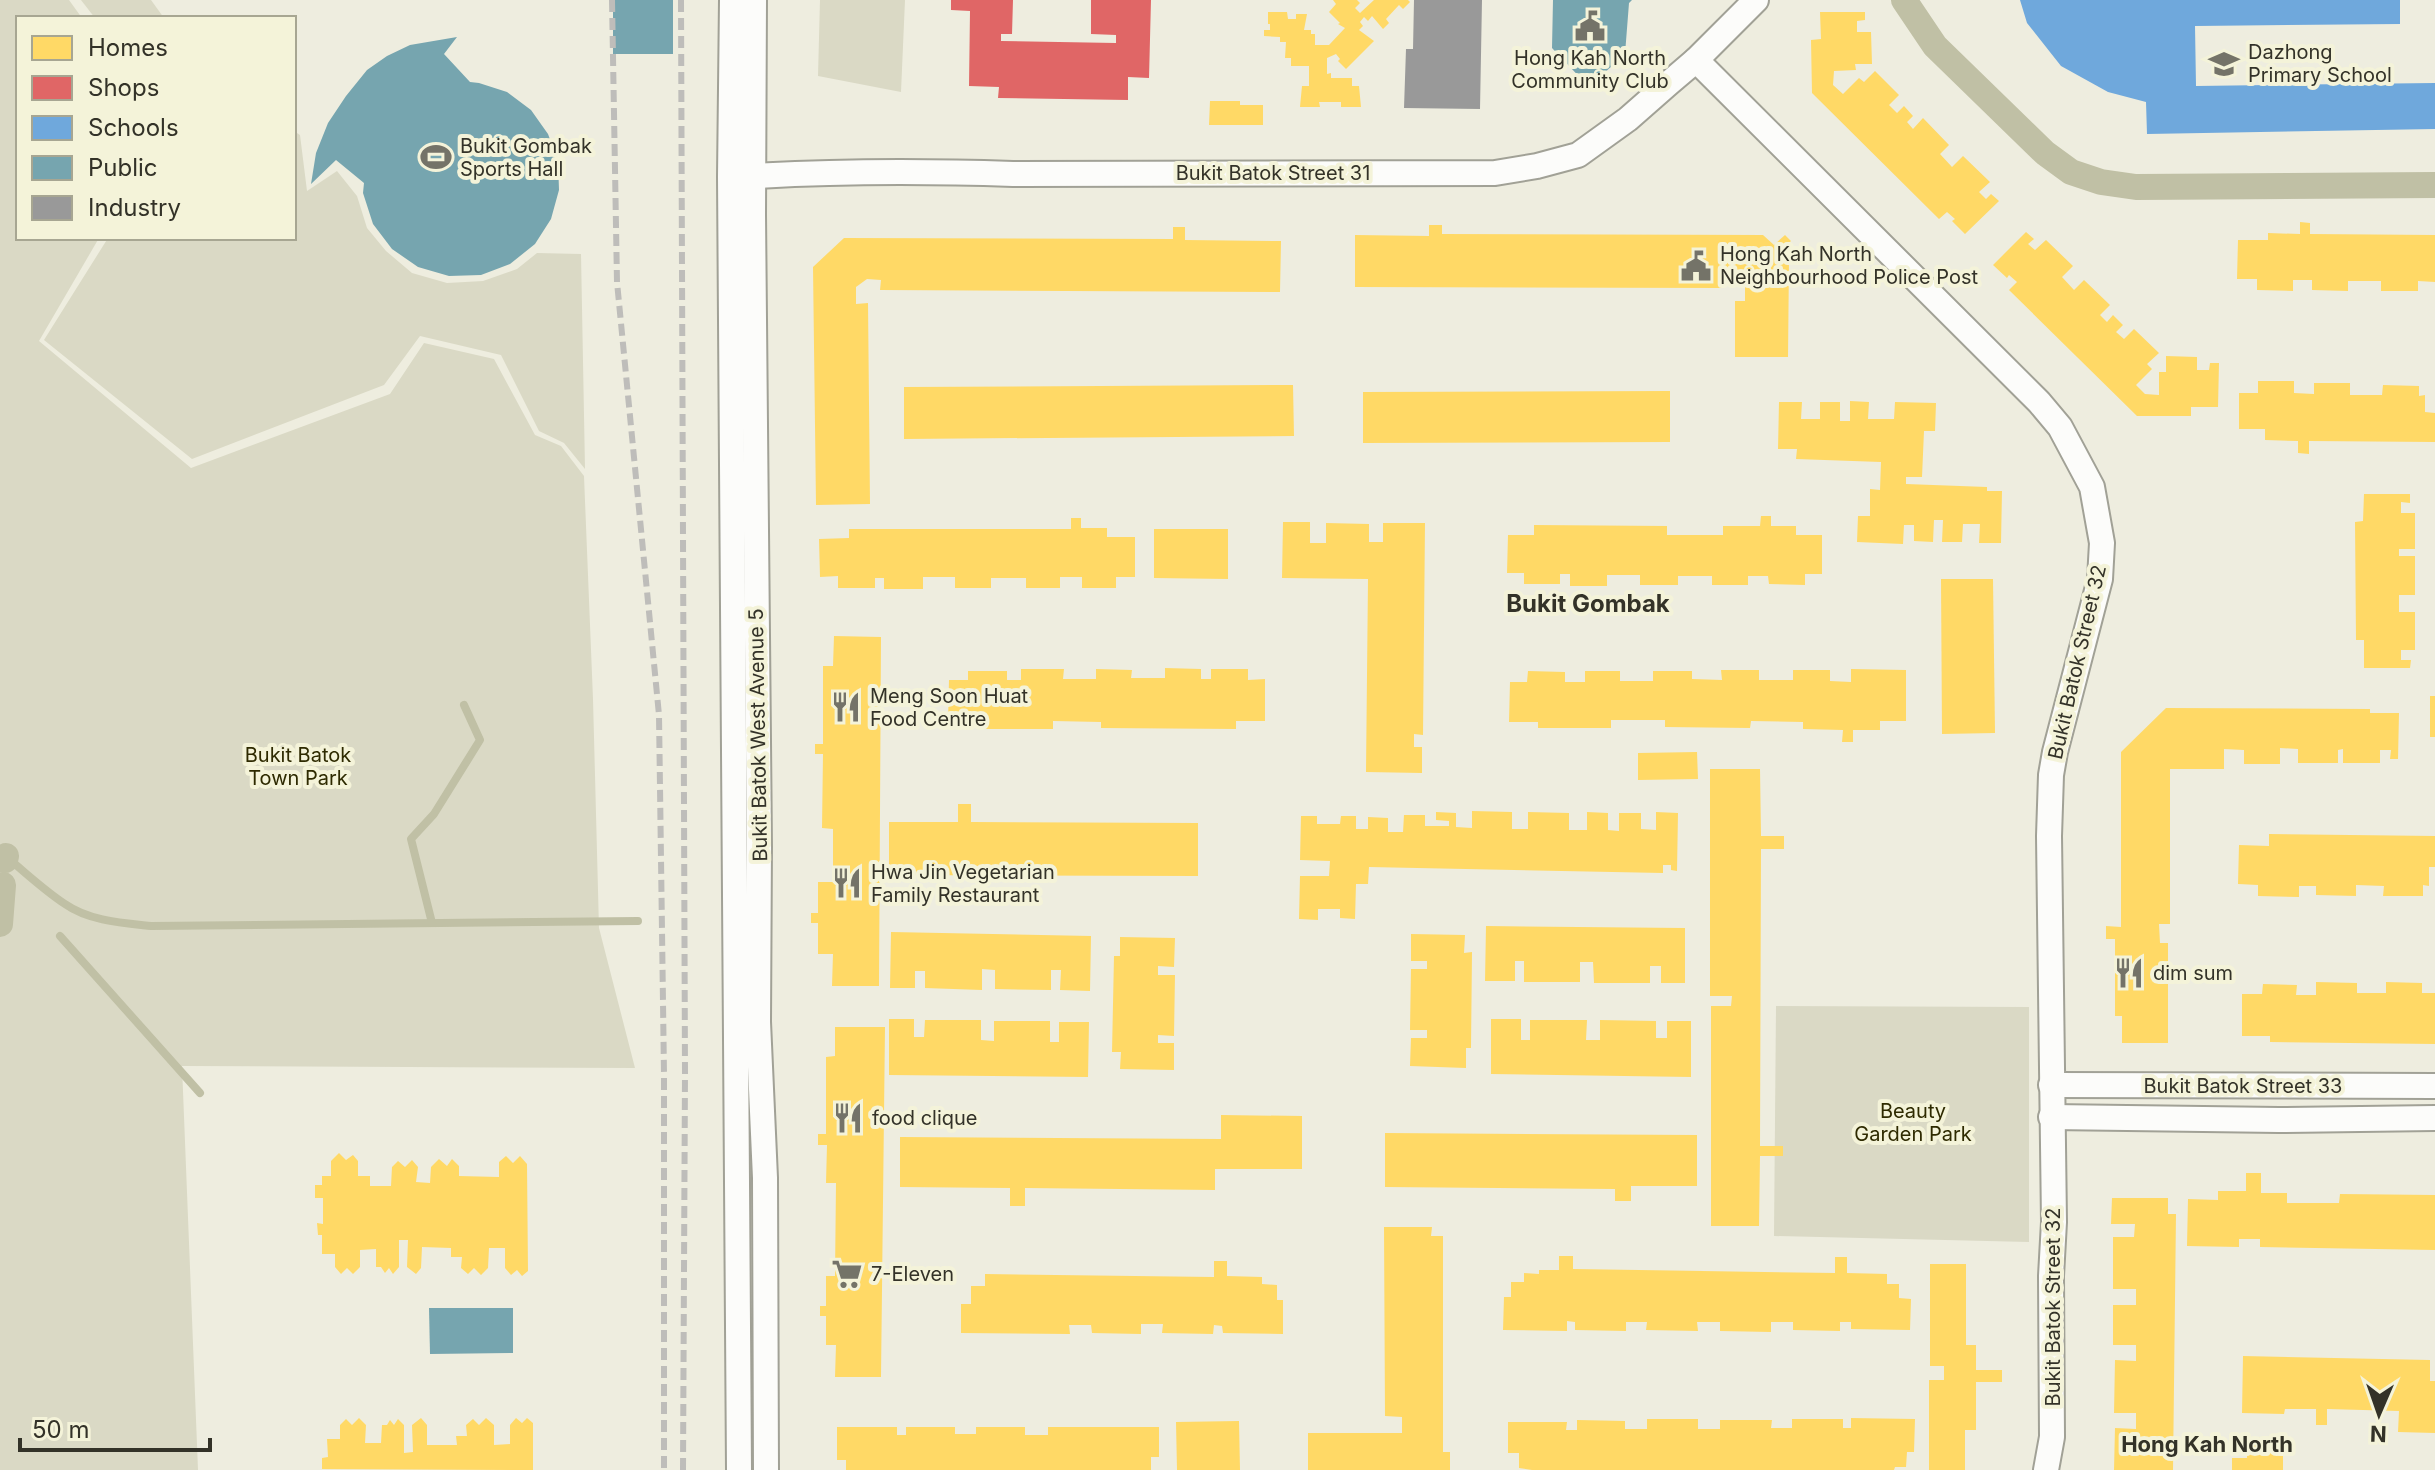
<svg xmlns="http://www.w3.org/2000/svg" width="2435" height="1470" font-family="Inter,sans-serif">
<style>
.green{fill:#dad9c5}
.homes{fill:#ffd966}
.shops{fill:#e06666}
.schools{fill:#6fa8dc}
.public{fill:#76a5af}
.industry{fill:#999}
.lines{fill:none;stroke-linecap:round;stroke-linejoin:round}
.stream{stroke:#c0c0a5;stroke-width:8}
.canal{stroke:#c0c0a5;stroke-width:26}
.minor-casing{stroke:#a1a196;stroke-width:28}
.minor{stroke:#fcfcfa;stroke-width:24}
.rail{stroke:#bebdba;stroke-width:6;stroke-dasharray:12 6;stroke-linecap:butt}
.labels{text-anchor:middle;stroke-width:8;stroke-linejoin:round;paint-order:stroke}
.poi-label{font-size:20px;fill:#333228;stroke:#f4f3d9;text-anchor:start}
.street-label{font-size:20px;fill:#333228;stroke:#f4f3d9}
.park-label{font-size:20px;fill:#2e2a00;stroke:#f4f3d9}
.neighbourhood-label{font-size:22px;font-weight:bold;fill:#333228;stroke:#f4f3d9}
.quarter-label{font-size:24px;font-weight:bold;fill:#333228;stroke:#f4f3d9}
</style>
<rect width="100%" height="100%" fill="#eeeddf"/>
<g class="green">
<polygon points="0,0 69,0 82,18 18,18 18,238 99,238 39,341 191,468 390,394 424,343 494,359 535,435 561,446 584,476 593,699 599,928 635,1068 182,1066 198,1470 0,1470"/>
<polygon points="81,0 151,0 164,18 95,18"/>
<polygon points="820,0 905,0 901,92 818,76"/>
<polygon points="294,131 300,135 307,191 337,171 357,196 367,228 386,251 412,273 447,283 483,281 517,269 537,253 581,254 585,469 564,443 539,431 501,355 420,336 384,385 192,459 44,340 108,238 294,238"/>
<polygon points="1776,1006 2029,1007 2029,1242 1774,1236"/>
</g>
<g class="homes">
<polygon points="1333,0 1357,0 1360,3 1355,8 1360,13 1374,0 1408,0 1410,2 1403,9 1399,5 1386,19 1389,23 1383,29 1372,16 1368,21 1364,17 1360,22 1363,26 1359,30 1374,41 1346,69 1338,61 1340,59 1336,54 1327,58 1327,74 1331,73 1331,78 1352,78 1352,86 1359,86 1361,107 1341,107 1341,102 1319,102 1320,107 1300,107 1302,86 1309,86 1309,66 1291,66 1291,58 1285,58 1286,42 1280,42 1280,37 1264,36 1264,30 1270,30 1270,24 1268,24 1268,12 1287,12 1288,19 1296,19 1296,14 1307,14 1304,30 1311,30 1311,34 1315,34 1315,45 1329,45 1345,28 1338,24 1340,23 1329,12 1336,4"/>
<polygon points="1820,12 1865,12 1865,20 1857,21 1857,32 1871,32 1872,64 1855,64 1856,70 1834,71 1833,85 1843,94 1859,78 1864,82 1875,71 1899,95 1889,105 1897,113 1904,106 1913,116 1907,122 1913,129 1923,118 1949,145 1940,154 1952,167 1963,156 1990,182 1979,192 1986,199 1991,194 1999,201 1965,234 1952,221 1955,219 1947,212 1939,219 1812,93 1811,40 1821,39"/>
<polygon points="1210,101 1240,101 1240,105 1263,105 1263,125 1209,125"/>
<polygon points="2300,222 2310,223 2310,234 2435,235 2435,282 2418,281 2418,291 2381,291 2381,281 2348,281 2348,291 2312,290 2312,280 2293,280 2293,291 2257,290 2257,279 2237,279 2238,240 2268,240 2268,233 2300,234"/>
<polygon points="1429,225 1442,225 1442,234 1763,235 1774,245 1785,235 1791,241 1780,252 1789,260 1788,357 1735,357 1735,301 1745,301 1745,284 1738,275 1722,276 1722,288 1355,287 1355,235 1429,236"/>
<polygon points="1173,227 1185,227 1185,240 1281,241 1280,292 880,290 881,280 867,279 856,287 856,304 868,303 870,504 816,505 813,267 844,238 1173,239"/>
<polygon points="2026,232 2034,239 2028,244 2035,250 2046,240 2073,266 2062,277 2074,290 2084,280 2110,305 2100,315 2107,322 2113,315 2123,325 2116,332 2124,339 2134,329 2159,353 2147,364 2152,369 2136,385 2145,394 2159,395 2159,372 2166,372 2166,356 2197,357 2197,370 2209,370 2210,363 2219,363 2218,407 2191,407 2191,416 2137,416 2009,290 2017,282 2009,275 2007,278 1993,265"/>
<polygon points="2258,381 2294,381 2294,393 2314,394 2314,383 2350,383 2350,395 2382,395 2383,385 2419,386 2419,396 2425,395 2425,412 2435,413 2435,442 2309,441 2309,454 2298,453 2298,441 2265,440 2265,429 2239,429 2239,393 2258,393"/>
<polygon points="1293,385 1294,436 904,439 904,387"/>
<polygon points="1670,391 1670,442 1363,443 1363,392"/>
<polygon points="1850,401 1869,402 1868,419 1894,419 1895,402 1936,403 1935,431 1924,431 1922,477 1906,477 1906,484 1987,487 1987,491 2002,491 2001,543 1979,543 1980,524 1963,524 1962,542 1942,542 1943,520 1934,520 1933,542 1914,541 1914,525 1904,525 1903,544 1857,542 1858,516 1870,516 1870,489 1880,490 1881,462 1796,459 1797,449 1778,449 1779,402 1802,402 1801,419 1820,419 1820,402 1840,402 1840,421 1850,421"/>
<polygon points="2364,494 2410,494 2410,503 2401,502 2401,513 2415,513 2415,549 2399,549 2399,556 2415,556 2415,595 2399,595 2399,612 2415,612 2415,650 2401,650 2401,660 2411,660 2410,668 2364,668 2364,640 2356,640 2355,522 2363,521"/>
<polygon points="1761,516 1771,516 1771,526 1796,526 1796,535 1822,535 1822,574 1805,574 1805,585 1769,584 1768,576 1748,576 1748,585 1712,585 1712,576 1678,576 1678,585 1640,585 1640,575 1607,575 1607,586 1570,586 1570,574 1560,574 1560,584 1524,584 1524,573 1507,573 1508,535 1534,535 1534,525 1667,526 1667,535 1723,535 1723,526 1760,526"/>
<polygon points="1071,518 1081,518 1081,528 1107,528 1107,537 1135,537 1135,577 1116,577 1116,588 1082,588 1082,577 1060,577 1060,588 1026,588 1026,578 991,578 991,588 955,588 955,577 923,577 923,589 884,589 884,578 875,578 875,588 838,588 838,576 820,577 819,539 849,538 849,529 1071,529"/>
<polygon points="1283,522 1310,522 1310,543 1326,543 1326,523 1369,524 1369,542 1383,542 1383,523 1425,523 1423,735 1414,734 1414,747 1422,747 1422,773 1366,772 1368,579 1282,578"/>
<polygon points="1154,529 1228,529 1228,579 1154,578"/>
<polygon points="1941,579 1993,579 1995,733 1942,734"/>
<polygon points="834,636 881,637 879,986 832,986 833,954 818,954 818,923 811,923 811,913 818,913 818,882 833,882 833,829 822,828 823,754 815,754 815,744 823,744 823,666 833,666"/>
<polygon points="1165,668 1201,669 1201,679 1211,679 1211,669 1248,669 1248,680 1265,679 1265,721 1236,721 1236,729 1101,728 1101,722 1053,721 1053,729 978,729 979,722 948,722 949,680 968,680 968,671 1007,671 1007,680 1021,680 1021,669 1064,669 1063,679 1096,679 1096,669 1132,670 1131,678 1165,678"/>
<polygon points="1851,669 1906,670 1906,721 1880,721 1880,730 1853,730 1853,742 1842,742 1843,730 1803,729 1803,722 1751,721 1750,728 1665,727 1665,720 1611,720 1611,728 1538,728 1538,722 1509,722 1510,682 1527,682 1528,671 1565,672 1565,682 1585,682 1585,671 1620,671 1620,681 1653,681 1653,671 1692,671 1692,679 1722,680 1721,670 1759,670 1759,680 1793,680 1793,670 1830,670 1830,681 1851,682"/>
<rect x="2430" y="696" width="5" height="41"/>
<polygon points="2166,708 2370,709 2370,713 2399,713 2398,759 2390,759 2391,750 2380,750 2380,763 2343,763 2343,749 2338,750 2338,763 2298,763 2298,749 2280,748 2280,764 2244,764 2244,750 2224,749 2224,769 2170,769 2170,924 2159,924 2160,943 2168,943 2168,1043 2122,1043 2122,1016 2115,1016 2115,939 2106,939 2106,926 2121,927 2121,752"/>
<polygon points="1697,752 1698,779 1638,780 1638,753"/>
<polygon points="1710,769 1760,769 1761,836 1784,836 1784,849 1761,849 1760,1146 1783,1146 1783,1156 1760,1156 1759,1226 1711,1226 1711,1006 1731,1006 1732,996 1710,996"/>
<polygon points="958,804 971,804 971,822 1198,823 1198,876 889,875 889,822 958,822"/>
<polygon points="1472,811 1512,812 1512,829 1528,829 1528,812 1569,813 1569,830 1587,830 1587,812 1608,813 1608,830 1619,831 1619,813 1641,813 1641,829 1656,830 1656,812 1678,813 1677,871 1671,870 1671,865 1663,865 1663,873 1369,867 1368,884 1356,884 1355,919 1340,918 1340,909 1318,909 1318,920 1299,919 1300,876 1329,876 1330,861 1300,860 1301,816 1317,816 1317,824 1340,824 1341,816 1356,816 1356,829 1368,829 1368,817 1388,818 1388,832 1403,832 1404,815 1425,815 1425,826 1449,826 1449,821 1436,820 1436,812 1456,813 1456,827 1472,828"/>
<polygon points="2269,834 2435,836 2435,867 2429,867 2429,886 2423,885 2423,896 2383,896 2384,886 2356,885 2356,896 2316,895 2316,886 2299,886 2299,897 2258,896 2258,885 2238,884 2239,845 2269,846"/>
<polygon points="1486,926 1685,928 1685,983 1661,983 1661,966 1650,966 1650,983 1594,983 1593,962 1580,962 1580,982 1524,982 1524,961 1515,961 1515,981 1485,981"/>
<polygon points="891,932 1091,936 1090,991 1060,990 1061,970 1051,970 1051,990 995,989 995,970 982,969 982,990 925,988 925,971 915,971 915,988 890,988"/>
<polygon points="1411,934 1465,935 1464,953 1472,952 1471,1048 1466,1048 1466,1068 1410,1066 1411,1038 1427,1038 1427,1030 1410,1030 1411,969 1427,969 1427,961 1411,961"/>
<polygon points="1120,937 1175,938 1174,967 1158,966 1158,975 1175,975 1174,1036 1158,1035 1158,1043 1174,1043 1174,1070 1120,1069 1121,1052 1112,1052 1114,956 1120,956"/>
<polygon points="2316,982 2357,983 2357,993 2386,993 2386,982 2422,983 2422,993 2435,993 2435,1044 2270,1042 2270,1036 2242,1036 2242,994 2262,994 2263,984 2297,985 2296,995 2316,995"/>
<polygon points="889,1019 914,1019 914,1037 924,1037 925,1020 981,1020 981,1040 994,1041 994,1021 1050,1021 1050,1042 1059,1042 1059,1022 1089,1022 1088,1077 889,1075"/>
<polygon points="1491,1019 1521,1019 1521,1040 1530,1040 1530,1020 1587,1020 1586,1040 1600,1040 1600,1020 1656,1021 1656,1038 1667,1038 1667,1021 1691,1021 1691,1077 1491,1074"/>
<polygon points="835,1027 885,1027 881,1377 835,1377 836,1345 826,1345 826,1316 820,1316 820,1306 826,1306 826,1276 835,1276 836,1183 826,1183 827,1145 818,1145 818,1134 826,1134 826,1057 835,1056"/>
<polygon points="1221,1115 1302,1116 1302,1169 1215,1169 1215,1190 1025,1188 1025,1206 1010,1206 1010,1188 900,1187 900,1137 1221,1139"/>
<polygon points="1385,1133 1697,1135 1697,1186 1631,1186 1631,1201 1615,1201 1615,1189 1385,1187"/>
<polygon points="339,1153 346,1160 353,1155 358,1161 358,1176 370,1176 370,1186 391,1186 392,1167 398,1161 405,1167 412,1160 418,1167 416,1182 430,1183 431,1167 439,1159 447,1166 452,1159 459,1166 459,1176 499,1177 499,1162 506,1156 513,1163 520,1156 527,1164 528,1271 522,1276 517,1270 511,1275 505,1268 505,1248 489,1248 488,1268 481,1275 474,1268 468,1274 461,1268 462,1257 451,1257 451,1248 422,1247 421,1268 416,1274 407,1267 408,1240 399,1240 399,1267 393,1274 389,1268 385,1273 381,1267 376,1267 376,1249 360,1250 360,1267 353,1274 347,1268 341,1274 335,1267 335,1254 322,1254 322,1235 318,1235 317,1223 323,1224 323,1198 315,1198 315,1185 322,1185 322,1176 331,1176 331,1161"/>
<polygon points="2246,1173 2261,1173 2261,1193 2287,1193 2287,1203 2339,1203 2340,1194 2435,1195 2435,1250 2260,1247 2260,1239 2239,1239 2239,1247 2187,1246 2188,1199 2218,1200 2218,1191 2246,1191"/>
<polygon points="2112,1198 2168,1198 2168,1214 2176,1214 2173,1470 2114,1470 2115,1428 2136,1429 2136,1413 2114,1413 2115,1360 2136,1361 2136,1345 2113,1345 2113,1305 2136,1305 2136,1289 2113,1289 2113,1237 2134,1237 2135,1224 2111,1224"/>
<polygon points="1384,1227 1432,1227 1431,1236 1443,1236 1443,1452 1450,1452 1450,1470 1308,1470 1308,1433 1402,1433 1402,1417 1385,1416"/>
<polygon points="1559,1256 1573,1256 1573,1269 1835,1273 1835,1257 1847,1257 1847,1273 1887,1274 1887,1284 1899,1284 1899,1298 1911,1299 1910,1330 1851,1329 1851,1322 1840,1322 1840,1331 1793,1330 1793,1322 1771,1322 1771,1332 1720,1331 1720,1322 1697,1322 1698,1331 1646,1330 1647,1322 1626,1322 1626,1331 1575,1330 1575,1322 1567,1321 1567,1331 1503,1330 1504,1297 1511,1297 1511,1282 1524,1282 1524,1273 1539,1274 1539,1270 1559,1270"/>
<polygon points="1214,1261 1227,1261 1227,1276 1262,1277 1262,1284 1277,1285 1277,1300 1283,1300 1283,1334 1223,1333 1222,1326 1214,1325 1213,1334 1162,1333 1163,1324 1141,1324 1141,1334 1092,1333 1091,1325 1069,1325 1070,1334 961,1333 961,1304 971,1304 971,1286 985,1286 985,1274 1214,1277"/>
<polygon points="1930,1264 1966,1264 1966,1345 1976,1345 1976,1370 2002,1370 2002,1382 1976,1382 1976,1430 1965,1430 1965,1470 1929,1470 1929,1380 1944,1380 1944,1366 1930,1366"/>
<polygon points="2243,1356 2430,1360 2430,1381 2435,1381 2435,1433 2398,1432 2399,1411 2327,1409 2327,1425 2316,1425 2316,1409 2285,1409 2284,1414 2242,1413"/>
<polygon points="359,1418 366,1425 365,1443 381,1443 382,1425 387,1425 390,1420 394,1425 398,1419 404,1425 404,1453 413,1452 412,1425 421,1418 427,1425 427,1445 457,1445 456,1436 467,1436 466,1425 473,1419 479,1425 486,1418 494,1425 494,1445 510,1444 510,1425 516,1418 522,1423 527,1418 533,1423 533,1470 322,1469 322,1458 328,1457 327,1439 340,1439 340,1425 346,1419 352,1425"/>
<polygon points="1851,1418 1915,1419 1914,1452 1907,1452 1906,1467 1895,1467 1894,1470 1532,1470 1519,1468 1519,1453 1508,1453 1508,1422 1567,1422 1566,1430 1577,1430 1577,1420 1625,1421 1625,1429 1647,1429 1647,1419 1698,1419 1698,1429 1720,1429 1720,1420 1772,1420 1771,1428 1792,1428 1792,1419 1843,1419 1843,1428 1851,1428"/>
<polygon points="1239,1421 1240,1470 1177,1470 1176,1422"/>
<polygon points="837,1427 897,1427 897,1435 906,1435 906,1427 955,1427 955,1434 976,1434 976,1427 1025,1427 1025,1435 1048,1435 1048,1427 1159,1427 1159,1457 1151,1457 1151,1470 846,1470 846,1460 837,1460"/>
<polygon points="2239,1437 2283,1438 2283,1470 2232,1470 2232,1458 2247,1458 2247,1448 2239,1448"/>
</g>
<polygon class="shops" points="951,0 1013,0 1012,34 1001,34 1001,41 1116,43 1116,35 1091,34 1091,0 1151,0 1149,78 1128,77 1128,100 998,98 999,87 969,86 970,11 951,10"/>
<polygon class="schools" points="2020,0 2400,0 2400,24 2195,26 2196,86 2435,83 2435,129 2147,134 2146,102 2108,92 2061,66 2027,23"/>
<g class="public">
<rect x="613" y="0" width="60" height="54"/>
<polygon points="1553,0 1632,0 1629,3 1625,54 1589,87 1552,48"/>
<polygon points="457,37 444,54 470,82 479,83 507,92 531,110 548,134 558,161 559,190 551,219 535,244 510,264 481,275 449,276 418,267 392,249 373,224 363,193 364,183 336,160 311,184 316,153 328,123 346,96 367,70 387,56 410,45"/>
<polygon points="429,1308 513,1308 513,1353 430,1354"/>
</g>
<polygon class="industry" points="1414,0 1482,0 1480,109 1404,108 1406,49 1413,49"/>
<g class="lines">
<g class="stream">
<path d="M0 852C22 869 42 889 65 904 89 921 123 923 151 926L638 921"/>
<polyline points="432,923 411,839 434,814 480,740 464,705"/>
<polyline points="60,936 200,1093"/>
</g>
<g class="canal">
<polyline points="1904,0 1935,46 2045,153 2071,172 2101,182 2136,187 2435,185"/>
<polyline points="5,860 6,856"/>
<polyline points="0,924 3,885"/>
</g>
<g class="minor-casing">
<g id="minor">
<polyline points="732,0 730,177 739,1470"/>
<polyline points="754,0 753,214 759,847 758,1022 765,1178 766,1470"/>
<polyline points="1696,60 2039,402 2060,427 2092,487 2102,543 2100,579 2055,752 2051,775 2049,836 2054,1222 2051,1276 2052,1437 2046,1470"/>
<path d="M739 177C830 171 922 171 1013 174L1495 173 1537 166 1578 155 1628 119 1669 83 1696 60 1756 0"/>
<polyline points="2051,1085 2435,1086"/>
<polyline points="2051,1117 2279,1120 2435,1118"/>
</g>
</g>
<use href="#minor" class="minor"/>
<g class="rail">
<polyline points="612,0 617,282 659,715 664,1074 664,1470"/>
<polyline points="681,0 685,1073 683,1470"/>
</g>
</g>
<defs>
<g id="civic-bare" transform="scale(2.4)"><path d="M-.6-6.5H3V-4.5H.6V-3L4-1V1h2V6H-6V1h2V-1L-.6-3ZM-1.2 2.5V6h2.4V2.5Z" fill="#747368" stroke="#f4f3d9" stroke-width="2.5" paint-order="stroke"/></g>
<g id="school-bare" transform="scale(2.4)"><path d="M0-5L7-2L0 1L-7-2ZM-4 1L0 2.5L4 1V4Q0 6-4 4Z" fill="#747368" stroke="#f4f3d9" stroke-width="2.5" paint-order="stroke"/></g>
<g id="stadium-bare" transform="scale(2.4)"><path d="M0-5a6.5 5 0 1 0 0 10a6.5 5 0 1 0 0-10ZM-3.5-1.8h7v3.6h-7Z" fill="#747368" stroke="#f4f3d9" stroke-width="2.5" paint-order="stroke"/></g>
<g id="restaurant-bare" transform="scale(2.4)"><path d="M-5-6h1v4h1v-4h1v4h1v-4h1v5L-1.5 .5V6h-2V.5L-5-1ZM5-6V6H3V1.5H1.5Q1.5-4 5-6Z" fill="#747368" stroke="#f4f3d9" stroke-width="2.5" paint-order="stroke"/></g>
<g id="supermarket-bare" transform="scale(2.4)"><path d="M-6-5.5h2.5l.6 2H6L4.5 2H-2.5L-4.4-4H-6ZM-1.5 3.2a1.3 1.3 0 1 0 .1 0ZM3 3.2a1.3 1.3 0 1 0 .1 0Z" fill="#747368" stroke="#f4f3d9" stroke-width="2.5" paint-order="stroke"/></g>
</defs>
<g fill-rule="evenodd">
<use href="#civic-bare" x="1590" y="26"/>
<use href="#school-bare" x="2224" y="64"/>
<use href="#stadium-bare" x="436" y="157"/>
<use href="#civic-bare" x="1696" y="266"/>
<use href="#restaurant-bare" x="846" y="707"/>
<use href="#restaurant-bare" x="847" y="883"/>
<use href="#restaurant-bare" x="2129" y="973"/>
<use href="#restaurant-bare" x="848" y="1118"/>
<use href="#supermarket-bare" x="847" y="1274"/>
</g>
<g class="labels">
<g class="poi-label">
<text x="2248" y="59">Dazhong<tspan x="2248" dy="23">Primary School</tspan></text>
<text x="1590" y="65" text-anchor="middle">Hong Kah North<tspan x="1590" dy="23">Community Club</tspan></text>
<text x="460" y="153">Bukit Gombak<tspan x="460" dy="23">Sports Hall</tspan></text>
<text x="1720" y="261">Hong Kah North<tspan x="1720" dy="23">Neighbourhood Police Post</tspan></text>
<text x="870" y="703">Meng Soon Huat<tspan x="870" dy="23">Food Centre</tspan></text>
<text x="871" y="879">Hwa Jin Vegetarian<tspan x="871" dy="23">Family Restaurant</tspan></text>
<text x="2153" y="980">dim sum</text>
<text x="872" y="1125">food clique</text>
<text x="871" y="1281">7-Eleven</text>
</g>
<g class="street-label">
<text x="1273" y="180">Bukit Batok Street 31</text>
<text transform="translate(2077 662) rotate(-77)" y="7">Bukit Batok Street 32</text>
<text transform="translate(758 735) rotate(-91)" y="7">Bukit Batok West Avenue 5</text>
<text x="2243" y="1093">Bukit Batok Street 33</text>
<text transform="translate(2053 1307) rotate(-90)" y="7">Bukit Batok Street 32</text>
</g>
<g class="park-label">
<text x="298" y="762">Bukit Batok<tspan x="298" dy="23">Town Park</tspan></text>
<text x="1913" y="1118">Beauty<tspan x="1913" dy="23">Garden Park</tspan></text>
</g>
<g class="neighbourhood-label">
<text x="2207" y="1452">Hong Kah North</text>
</g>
<g class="quarter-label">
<text x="1588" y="612">Bukit Gombak</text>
</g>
</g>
<rect x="16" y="16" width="280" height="224" fill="#f4f3d9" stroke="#a7a692" stroke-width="2"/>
<rect x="32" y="36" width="40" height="24" fill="#ffd966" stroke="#a7a692" stroke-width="2"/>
<text x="88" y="56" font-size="24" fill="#333228">Homes</text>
<rect x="32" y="76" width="40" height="24" fill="#e06666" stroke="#a7a692" stroke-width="2"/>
<text x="88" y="96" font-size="24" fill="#333228">Shops</text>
<rect x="32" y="116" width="40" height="24" fill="#6fa8dc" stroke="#a7a692" stroke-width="2"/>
<text x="88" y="136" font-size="24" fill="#333228">Schools</text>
<rect x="32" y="156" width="40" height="24" fill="#76a5af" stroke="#a7a692" stroke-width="2"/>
<text x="88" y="176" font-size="24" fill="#333228">Public</text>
<rect x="32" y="196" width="40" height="24" fill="#999999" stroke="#a7a692" stroke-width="2"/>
<text x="88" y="216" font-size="24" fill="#333228">Industry</text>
<g transform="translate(2379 1414) rotate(182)" stroke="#f4f3d9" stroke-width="6" paint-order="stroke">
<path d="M0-6L14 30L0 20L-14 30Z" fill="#333228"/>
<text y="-12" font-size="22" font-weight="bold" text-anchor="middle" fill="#333228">N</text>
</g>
<path d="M20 1438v12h190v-12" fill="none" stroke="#333228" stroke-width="4"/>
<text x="32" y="1438" font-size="24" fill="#333228" stroke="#f4f3d9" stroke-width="6" paint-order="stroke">50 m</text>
</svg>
